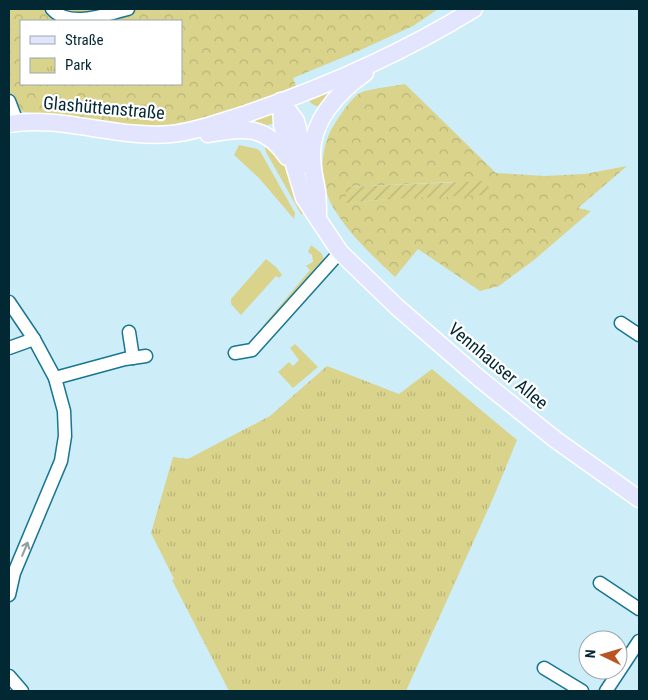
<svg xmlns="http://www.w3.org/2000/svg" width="648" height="700" font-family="'Roboto Condensed',sans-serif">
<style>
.grass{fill:#dad38b}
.forest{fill:url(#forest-crowns);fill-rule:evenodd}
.park{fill:url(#park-tufts)}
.garden{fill:url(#garden-furrows)}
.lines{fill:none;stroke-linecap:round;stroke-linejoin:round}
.minor-casing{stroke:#187692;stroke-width:15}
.major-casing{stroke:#fff;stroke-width:19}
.minor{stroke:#fff;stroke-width:12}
.major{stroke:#e3e4fe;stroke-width:16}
.oneway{stroke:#8d9ea4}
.labels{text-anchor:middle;stroke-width:4.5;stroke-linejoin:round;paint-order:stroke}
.street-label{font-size:18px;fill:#022834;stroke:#fff}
</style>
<defs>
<pattern id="forest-crowns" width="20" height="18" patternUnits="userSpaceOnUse" patternTransform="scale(1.25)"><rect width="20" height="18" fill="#dad38b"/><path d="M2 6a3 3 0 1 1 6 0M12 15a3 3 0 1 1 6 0" fill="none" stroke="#b9b579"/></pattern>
<pattern id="park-tufts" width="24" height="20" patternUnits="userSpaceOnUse" patternTransform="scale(1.25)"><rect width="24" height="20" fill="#dad38b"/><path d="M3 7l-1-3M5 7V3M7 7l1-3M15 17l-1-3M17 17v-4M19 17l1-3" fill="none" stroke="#b9b579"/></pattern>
<pattern id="garden-furrows" width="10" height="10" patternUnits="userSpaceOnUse" patternTransform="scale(1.25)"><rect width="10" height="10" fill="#dad38b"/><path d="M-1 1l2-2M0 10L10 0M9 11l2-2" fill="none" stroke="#b9b579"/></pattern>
</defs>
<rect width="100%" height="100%" fill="#cdedf9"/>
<g class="grass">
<polygon points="330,91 333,92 322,108 312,104 308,100"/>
<polygon points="271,114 274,116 276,123 267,125 264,129 250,123"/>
<polygon points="264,142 284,157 305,214 301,214 266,152"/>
<polygon points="239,145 257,149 260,151 295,213 294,219 259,178 234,155"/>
<polygon points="311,245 321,253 324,259 267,330 263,326 310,270 306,266 313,262 312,255 308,252"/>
<polygon points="266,259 277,268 282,275 279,278 276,276 241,315 231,304 231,299"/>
<polygon points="295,344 318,367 293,388 278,372 289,362 293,366 299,360 290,348"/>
</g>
<g class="forest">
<path d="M9 9H438L413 26 356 52 293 78 296 86 234 109 184 125 144 129 19 111 9 92ZM21 21H181V84H21Z"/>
<path d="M405 84 496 173 545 176 585 174 627 166 578 208 591 211 534 260 499 286 480 291 418 249 395 277C374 257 351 236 336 212 319 187 318 150 334 125 339 117 351 98 360 93 368 89 395 86 405 84ZM452 182 491 195 469 194 443 197 423 196 346 203V187Z"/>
</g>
<polygon class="park" points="327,366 399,394 432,369 517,440 494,496 406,691 229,691 172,580 174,579 151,533 173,457 188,459 270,416"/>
<path class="garden" d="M486 181 492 195C475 195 458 196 441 197 409 197 378 200 346 203V187Z"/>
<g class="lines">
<g class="minor-casing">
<g id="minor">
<path d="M52 9C70 29 106 14 128 9"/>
<polyline points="9,101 17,122"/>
<polyline points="9,302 34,339 55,378 64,411 65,436 61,461 14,573 9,595"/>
<polyline points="621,323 639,335"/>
<polyline points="129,332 133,358"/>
<polyline points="9,348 34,339"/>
<polyline points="235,353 252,350 340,252"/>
<polyline points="55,378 125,359 146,356"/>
<polyline points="600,583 639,609"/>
<polyline points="544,668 582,691"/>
<polyline points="9,676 22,691"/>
<polyline points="606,691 639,641"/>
</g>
</g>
<g class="major-casing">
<g id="major">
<polyline points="281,101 282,125 304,198 340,252 397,307 480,379 556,440 639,499"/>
<polyline points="281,101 296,121 307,165"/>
<path d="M9 124C63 115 116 139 171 134 194 132 217 123 240 116 321 89 401 54 474 9"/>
<path d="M208 134C244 127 266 125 287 157"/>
<path d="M318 218C318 209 318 200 317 191 315 179 312 169 312 157 311 121 338 92 365 73"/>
</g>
</g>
<use href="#minor" class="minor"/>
<use href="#major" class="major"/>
</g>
<defs><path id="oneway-shaft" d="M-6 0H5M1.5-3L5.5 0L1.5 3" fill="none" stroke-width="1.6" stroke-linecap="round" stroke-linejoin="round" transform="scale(1.25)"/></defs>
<use class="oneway" href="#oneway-shaft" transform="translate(25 549) rotate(-67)"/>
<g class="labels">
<g class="street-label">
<text transform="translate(104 108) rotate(5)" y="6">Glashüttenstraße</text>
<text transform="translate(498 366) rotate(40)" y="6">Vennhauser Allee</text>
</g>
</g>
<rect width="648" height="700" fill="none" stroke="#022834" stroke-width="20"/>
<rect x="20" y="20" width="162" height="65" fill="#ffffff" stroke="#9aa9ae"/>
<rect x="30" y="36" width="25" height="8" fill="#e3e4fe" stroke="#9aa9ae"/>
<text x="65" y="45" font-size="15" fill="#022834">Straße</text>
<rect x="30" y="58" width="25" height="15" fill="url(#park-tufts)" stroke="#9aa9ae"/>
<text x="65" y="70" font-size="15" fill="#022834">Park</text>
<g transform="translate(603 655) rotate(275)"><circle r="24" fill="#ffffff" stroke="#9aa9ae"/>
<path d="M0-4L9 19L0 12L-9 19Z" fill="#ba5424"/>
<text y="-8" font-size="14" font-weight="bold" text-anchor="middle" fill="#022834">N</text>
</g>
</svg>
